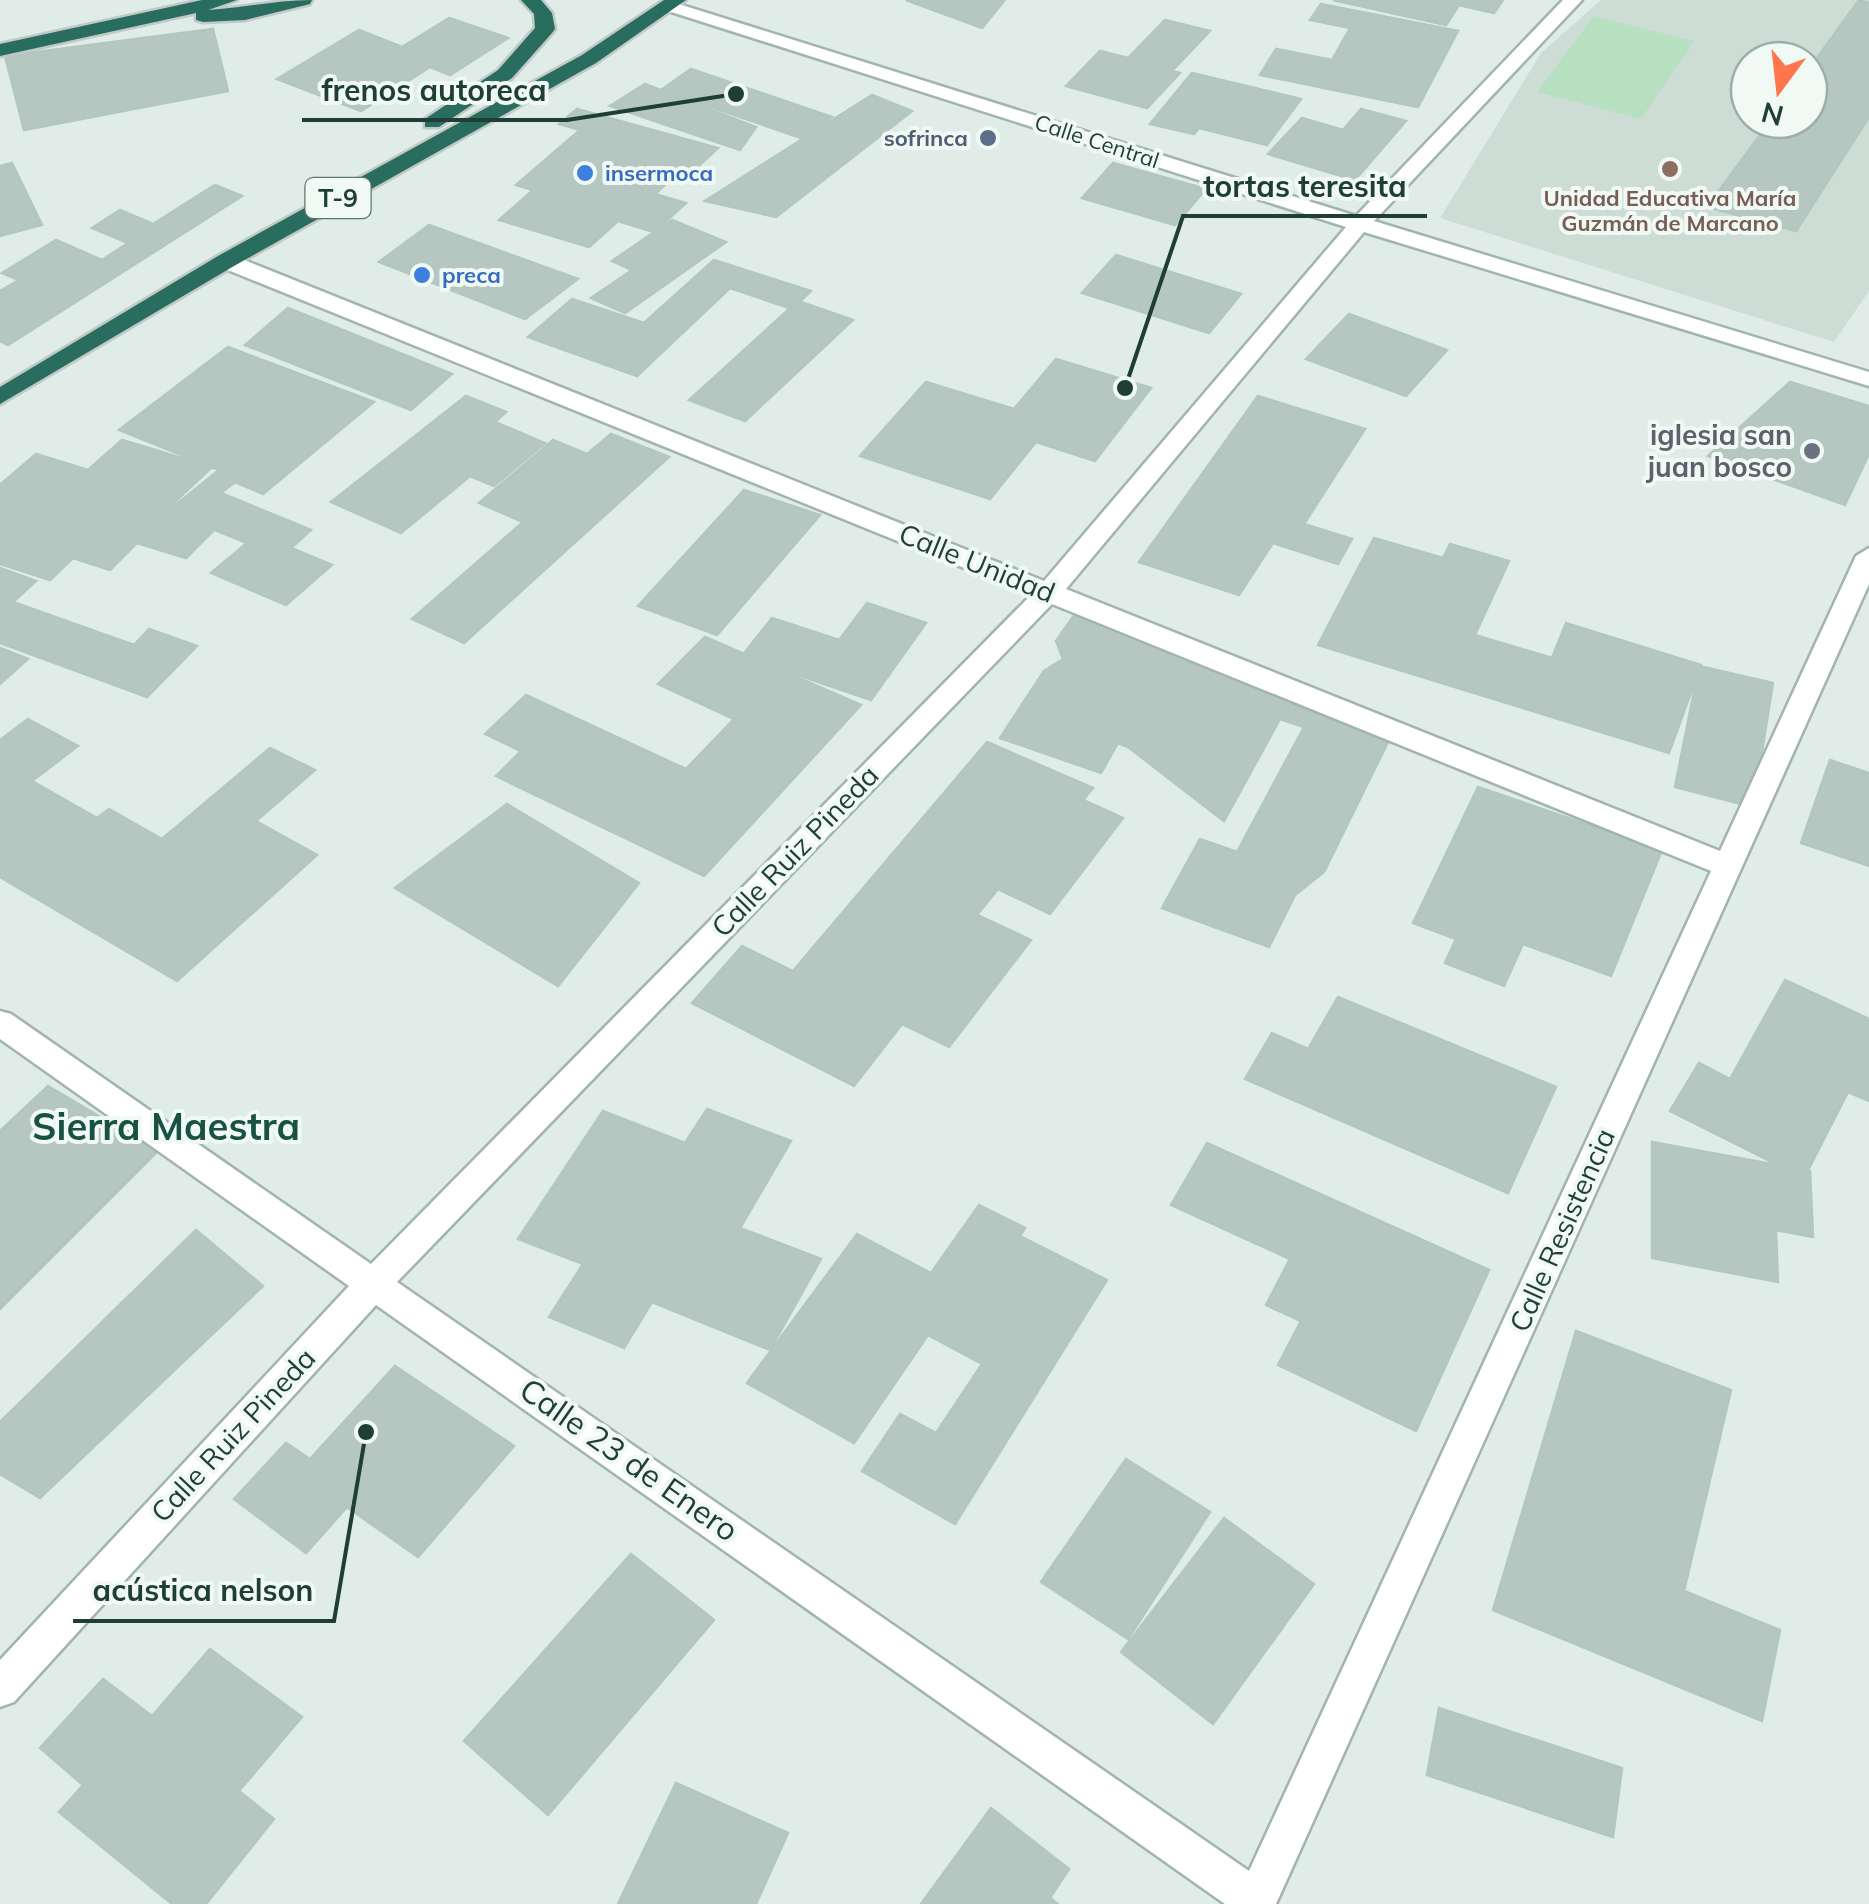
<svg xmlns="http://www.w3.org/2000/svg" width="1869" height="1904" font-family="Mulish,sans-serif">
<style>
.built{fill:#cedcd6;fill-rule:evenodd}
.green{fill:#b7e0c1}
.building{fill:#b5c7c0;stroke:#b2c7be;stroke-width:2.5}
.lines{fill:none;stroke-linecap:round;stroke-linejoin:round}
.minor-casing{stroke:#a2b4ae;stroke-width:5}
.highway-casing{stroke:#c0c9c7;stroke-width:5}
.minor{fill:#fff;fill-rule:evenodd}
.highway{fill:#286d5e;fill-rule:evenodd}
.service-dot{fill:#5c6f8a;stroke:#f1f9f5;stroke-width:4}
.education-dot{fill:#8d6e63;stroke:#f1f9f5;stroke-width:4}
.shop-dot{fill:#3f7fe0;stroke:#f1f9f5;stroke-width:4}
.worship-dot{fill:#6b7280;stroke:#f1f9f5;stroke-width:4}
.labels{text-anchor:middle;stroke-width:8;stroke-linejoin:round;paint-order:stroke}
.far-service-label{font-size:22px;font-weight:bold;fill:#4e5e75;stroke:#f1f9f5;text-anchor:end}
.far-street-label{font-size:22px;fill:#1f3e36;stroke:#f1f9f5}
.far-shop-label{font-size:22px;font-weight:bold;fill:#366cbe;stroke:#f1f9f5;text-anchor:start}
.far-education-label{font-size:22px;font-weight:bold;fill:#785e54;stroke:#f1f9f5}
.shield{fill:#f1f9f5;stroke:#5e766f;stroke-width:2.5}
.shield-label{font-size:25px;font-weight:bold;fill:#1f3e36}
.worship-label{font-size:28px;font-weight:bold;fill:#5b616d;stroke:#f1f9f5;text-anchor:end}
.street-label{font-size:28px;fill:#1f3e36;stroke:#f1f9f5}
.near-street-label{font-size:32px;fill:#1f3e36;stroke:#f1f9f5}
.district-label{font-size:38px;font-weight:bold;fill:#195244;stroke:#f1f9f5}
.leader{fill:none;stroke:#1f3e36;stroke-width:4}
.callout-dot{fill:#1f3e36;stroke:#f1f9f5;stroke-width:4}
.callout-label{font-size:30px;text-anchor:middle;font-weight:bold;fill:#1f3e36;stroke:#f1f9f5;stroke-width:8;stroke-linejoin:round;paint-order:stroke}
</style>
<rect width="100%" height="100%" fill="#e0ece7"/>
<path class="built" d="M1601 0H1869V291L1834 342 1440 218 1541 53ZM1749 60H1809V120H1749Z"/>
<polygon class="green" points="1594,16 1694,41 1641,119 1537,92"/>
<g class="building">
<polygon points="906,0 1000,0 1004,1 982,28"/>
<polygon points="1333,0 1503,0 1494,13 1459,5 1446,25"/>
<polygon points="1859,0 1869,3 1869,117 1796,231 1707,207 1771,120 1809,120 1809,69"/>
<polygon points="1321,4 1458,31 1418,107 1260,75 1276,49 1332,60 1350,28 1310,20"/>
<polygon points="449,18 508,38 450,75 430,67 361,111 277,79 359,30 402,47"/>
<polygon points="1165,20 1210,31 1172,71 1180,73 1147,108 1066,86 1100,51 1128,58"/>
<polygon points="213,29 228,91 24,130 5,56"/>
<polygon points="691,69 832,117 804,139 661,90"/>
<polygon points="1192,73 1301,99 1267,145 1199,128 1194,134 1150,124"/>
<polygon points="645,84 756,127 740,150 610,106"/>
<polygon points="872,95 912,111 776,217 705,201"/>
<polygon points="577,109 718,148 691,173 681,170 655,194 686,203 654,232 618,221 589,247 499,220 533,190 516,185 580,130 559,124"/>
<polygon points="1361,109 1406,121 1355,180 1268,154 1302,118 1343,130"/>
<polygon points="12,163 42,225 0,236 0,166"/>
<polygon points="1113,163 1206,189 1175,225 1082,198"/>
<polygon points="215,185 242,196 8,345 0,341 0,291 19,280 2,273 56,240 102,260 128,243 92,228 120,210 153,224"/>
<polygon points="672,220 726,242 625,313 591,298 632,270 612,261"/>
<polygon points="429,225 578,279 525,319 379,262"/>
<polygon points="1116,255 1241,294 1209,333 1082,293"/>
<polygon points="714,260 811,291 792,309 730,288 637,376 528,337 572,299 644,323"/>
<polygon points="798,301 853,320 745,421 689,400"/>
<polygon points="288,308 452,374 411,410 245,345"/>
<polygon points="1349,314 1447,350 1406,396 1306,359"/>
<polygon points="228,347 374,402 263,494 235,482 221,493 311,530 291,548 332,565 286,605 211,573 247,543 168,511 219,470 119,430"/>
<polygon points="1056,359 1151,388 1095,461 1036,442 990,499 860,456 926,382 1014,409"/>
<polygon points="1790,382 1869,406 1869,454 1845,505 1708,456"/>
<polygon points="466,396 506,412 495,422 545,443 494,486 470,476 401,533 331,502"/>
<polygon points="1258,396 1365,429 1304,524 1352,539 1338,564 1273,543 1239,595 1139,562"/>
<polygon points="611,434 669,457 464,643 412,619 523,522 479,503 553,440 587,454"/>
<polygon points="122,440 212,467 164,512 216,528 186,558 137,543 110,570 73,558 50,580 0,564 0,485 36,454 88,470"/>
<polygon points="744,490 820,515 717,635 638,606"/>
<polygon points="1374,538 1443,558 1450,544 1509,561 1475,635 1552,658 1566,623 1701,665 1669,753 1318,645"/>
<polygon points="0,568 36,581 13,602 134,645 149,629 197,646 147,697 0,643"/>
<polygon points="867,603 926,623 871,700 742,656 772,618 839,640"/>
<polygon points="1075,614 1167,643 1177,655 1236,675 1234,679 1280,694 1304,710 1390,738 1324,872 1295,895 1269,947 1162,908 1200,839 1237,852 1304,727 1280,719 1224,821 1128,747 1118,743 1101,773 1000,738 1044,671 1063,659 1056,641"/>
<polygon points="705,637 861,705 704,876 496,776 521,751 485,734 526,695 686,769 734,719 658,684"/>
<polygon points="0,648 28,659 0,684"/>
<polygon points="1699,666 1773,683 1753,807 1675,787"/>
<polygon points="28,719 78,746 32,781 97,818 109,809 162,839 270,748 315,770 256,821 317,855 177,981 0,877 0,740"/>
<polygon points="987,742 1093,788 1083,800 1123,818 1050,914 998,889 977,915 1031,940 949,1047 902,1024 854,1086 692,1003 742,946 793,971"/>
<polygon points="1830,760 1869,773 1869,866 1801,843"/>
<polygon points="1478,787 1662,850 1611,976 1523,944 1504,986 1445,963 1456,939 1413,923"/>
<polygon points="507,804 639,883 558,986 395,888"/>
<polygon points="1785,980 1869,1019 1869,1101 1848,1092 1804,1178 1670,1111 1699,1063 1730,1079"/>
<polygon points="1338,997 1556,1087 1508,1193 1245,1079 1272,1033 1308,1049"/>
<polygon points="48,1086 158,1151 0,1309 0,1131"/>
<polygon points="707,1109 791,1141 740,1228 821,1259 770,1350 652,1302 624,1348 549,1317 583,1264 518,1239 603,1111 685,1143"/>
<polygon points="1652,1142 1810,1171 1813,1237 1776,1230 1778,1282 1652,1258"/>
<polygon points="1207,1143 1489,1270 1416,1431 1278,1365 1301,1321 1266,1305 1290,1259 1171,1205"/>
<polygon points="979,1205 1025,1228 1020,1236 1107,1280 955,1524 862,1471 900,1414 936,1433 982,1364 928,1335 854,1443 747,1383 857,1234 931,1273"/>
<polygon points="196,1230 263,1286 40,1498 0,1474 0,1422"/>
<polygon points="1576,1331 1731,1390 1684,1591 1780,1630 1762,1721 1493,1610"/>
<polygon points="395,1366 514,1446 418,1557 347,1507 306,1553 234,1499 286,1443 310,1459"/>
<polygon points="1126,1459 1210,1512 1128,1639 1041,1582"/>
<polygon points="1224,1518 1314,1584 1213,1724 1121,1652"/>
<polygon points="631,1554 714,1620 548,1815 464,1741"/>
<polygon points="210,1649 302,1717 239,1791 274,1819 206,1904 172,1904 59,1812 83,1785 40,1748 103,1679 152,1716"/>
<polygon points="1439,1708 1622,1768 1613,1837 1427,1775"/>
<polygon points="676,1783 788,1833 756,1904 618,1904"/>
<polygon points="991,1808 1069,1869 1050,1898 1058,1904 921,1904"/>
</g>
<g class="lines">
<g class="minor-casing">
<path id="minor" d="M666 0 1356 216 1563 0H1582L1374 221 1869 372V386L1364 232 1066 589 1720 851 1856 556 1869 548V584L1276 1904H1225L376 1305 14 1702 0 1707V1660L349 1286 0 1039V1011L11 1014 371 1264 1031 595 218 266 215 261 218 256H234L1044 581 1346 227 662 9 660 5ZM1052 604 1711 871 1249 1871 397 1282Z"/>
</g>
<g class="highway-casing">
<g id="highway">
<path d="M202 0H237L208 10C243 8 277 0 312 0L310 4 245 20 203 22 196 20V13L0 56V44Z"/>
<polygon points="521,0 541,0 552,13 555,29 552,33 512,78 439,127 425,127 425,119 498,70 535,28 534,14"/>
<polygon points="664,0 686,0 596,63 234,266 0,404 0,387 218,256 582,55"/>
</g>
</g>
<use href="#minor" class="minor"/>
<use href="#highway" class="highway"/>
</g>
<circle class="service-dot" cx="988" cy="138" r="10"/>
<circle class="education-dot" cx="1670" cy="169" r="10"/>
<g class="shop-dot">
<circle cx="585" cy="173" r="10"/>
<circle cx="422" cy="275" r="10"/>
</g>
<circle class="worship-dot" cx="1812" cy="451" r="10"/>
<g class="labels">
<g class="far-service-label">
<text x="968" y="146">sofrinca</text>
</g>
<g class="far-street-label">
<text transform="translate(1097 141) rotate(18)" y="8">Calle Central</text>
</g>
<g class="far-shop-label">
<text x="605" y="181">insermoca</text>
<text x="442" y="283">preca</text>
</g>
<g class="far-education-label">
<text x="1670" y="206">Unidad Educativa María<tspan x="1670" dy="25">Guzmán de Marcano</tspan></text>
</g>
<rect class="shield" x="305.5" y="178" width="65" height="40" rx="8"/>
<g class="shield-label">
<text x="338" y="207">T-9</text>
</g>
<g class="worship-label">
<text x="1792" y="445">iglesia san<tspan x="1792" dy="32">juan bosco</tspan></text>
</g>
<g class="street-label">
<text transform="translate(977 563) rotate(22)" y="10">Calle Unidad</text>
<text transform="translate(795 851) rotate(-46)" y="10">Calle Ruiz Pineda</text>
<text transform="translate(1562 1230) rotate(-66)" y="10">Calle Resistencia</text>
<text transform="translate(233 1435) rotate(-47)" y="10">Calle Ruiz Pineda</text>
</g>
<g class="near-street-label">
<text transform="translate(629 1460) rotate(35)" y="11">Calle 23 de Enero</text>
</g>
<g class="district-label">
<text x="166" y="1140">Sierra Maestra</text>
</g>
</g>
<path class="leader" d="M736 94L567 120H302M1125 388L1183 216H1427M366 1432L334 1621H73"/>
<g class="callout-dot">
<circle cx="736" cy="94" r="10"/>
<circle cx="1125" cy="388" r="10"/>
<circle cx="366" cy="1432" r="10"/>
</g>
<g class="callout-label">
<text x="434" y="101">frenos autoreca</text>
<text x="1305" y="197">tortas teresita</text>
<text x="203" y="1601">acústica nelson</text>
</g>
<g transform="translate(1779 90) rotate(195)"><circle r="48" fill="#f1f9f5" stroke="#9daea9" stroke-width="2.5"/>
<path d="M0-8L18 38L0 25L-18 38Z" fill="#ff764c"/>
<text y="-15" font-size="28" font-weight="bold" text-anchor="middle" fill="#1f3e36">N</text>
</g>
</svg>
